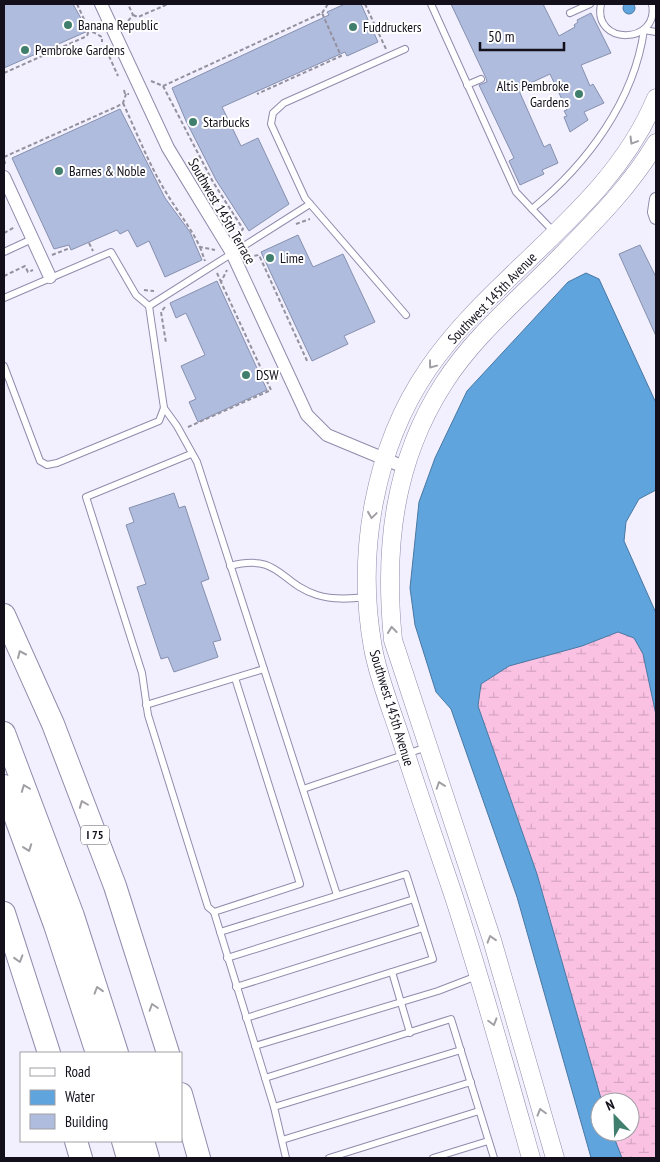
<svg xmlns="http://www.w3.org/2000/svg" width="660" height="1162" font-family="'PT Sans Narrow',sans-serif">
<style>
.wetland{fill:url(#wetland-marsh)}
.water{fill:#5fa4dd;stroke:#4878a3}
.building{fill:#b0bcdd;stroke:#8590af}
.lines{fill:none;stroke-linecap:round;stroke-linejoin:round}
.lane-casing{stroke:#918bac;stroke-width:8}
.street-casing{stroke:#918bac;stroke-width:14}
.secondary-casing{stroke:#918bac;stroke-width:19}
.highway-casing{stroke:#918bac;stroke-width:24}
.path{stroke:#94919f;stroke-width:2;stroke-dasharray:4 2.5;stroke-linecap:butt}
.lane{stroke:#fff;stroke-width:6}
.street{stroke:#fff;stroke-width:12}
.secondary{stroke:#fff;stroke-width:18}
.highway{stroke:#fff;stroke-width:22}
.oneway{stroke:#a19fa4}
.poi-dot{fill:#407f6d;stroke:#fff;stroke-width:2}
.labels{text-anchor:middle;stroke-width:4;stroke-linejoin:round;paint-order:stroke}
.shield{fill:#fff;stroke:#5a5860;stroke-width:1}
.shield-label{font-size:12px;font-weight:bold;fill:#13101c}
.poi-label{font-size:14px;fill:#13101c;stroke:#fff;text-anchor:start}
.street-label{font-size:14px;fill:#13101c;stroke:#fff}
</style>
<defs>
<pattern id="wetland-marsh" width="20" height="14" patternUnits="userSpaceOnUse" patternTransform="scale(1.25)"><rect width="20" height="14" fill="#fac1e3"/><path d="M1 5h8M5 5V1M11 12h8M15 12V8" fill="none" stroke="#d5a5c2"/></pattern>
</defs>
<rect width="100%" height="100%" fill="#f2effe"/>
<polygon class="wetland" points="618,632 634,638 643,654 656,715 656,1158 622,1158 612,1132 630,1132 630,1102 602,1102 537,874 478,706 481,684 509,666 582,646"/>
<g class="water">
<circle cx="629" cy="8" r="6"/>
<polygon points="586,273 599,279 656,403 656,490 639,499 626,522 624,541 656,613 656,715 643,654 634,638 618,632 582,646 509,666 481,684 478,706 537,874 602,1102 600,1132 612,1132 622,1158 591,1158 590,1154 517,897 451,709 436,692 415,625 410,588 419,502 435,458 467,391 568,282"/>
</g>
<g class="building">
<polygon points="4,4 73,4 88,31 4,68"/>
<polygon points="345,4 361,4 378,42 347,56 345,52 222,107 241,146 258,138 289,204 249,231 216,180 186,121 172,88 329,15 327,12"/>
<polygon points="451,4 543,4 559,36 575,27 574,25 578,22 577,20 591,13 611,53 581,65 590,86 593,84 604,103 584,112 588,120 570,132 564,117 567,116 564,111 567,110 550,74 522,87 520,93 544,147 550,144 558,163 542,170 544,174 520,185 509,161 514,158 479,85 487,82 486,78"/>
<polygon points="120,109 165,198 190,232 202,260 165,277 149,241 137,247 128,230 120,234 117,230 71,250 69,245 54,249 12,158"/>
<polygon points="298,235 313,267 343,254 375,322 344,336 348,344 312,361 261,252"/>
<polygon points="640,245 656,277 656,336 619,254"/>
<polygon points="217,281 267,390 198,422 189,402 196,399 181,366 205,355 186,313 176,318 170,303"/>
<polygon points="174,493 179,508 185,506 209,579 201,582 221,640 213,642 218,657 174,672 168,657 161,659 137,587 146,584 126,525 134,522 129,508"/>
</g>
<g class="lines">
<g class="lane-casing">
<g id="lane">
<path d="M431 4 516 192 532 209C587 164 634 101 644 30L656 32"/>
<path d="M601 4C592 46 660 45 652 4"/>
<polyline points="570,13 590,4"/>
<polyline points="405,49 284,103 273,113 271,124 305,198 406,315"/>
<polyline points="467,85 481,79"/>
<polyline points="532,209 554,232"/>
<polyline points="4,252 32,239"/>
<polyline points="4,298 111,252 136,295 149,306 164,408 159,421 57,463 47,465 40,461 4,366"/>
<polyline points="149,306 310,204"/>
<polyline points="164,408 177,426 197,462 337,895"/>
<polyline points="191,454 86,497 142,673 148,715 208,907 214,912 300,884 235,678"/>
<path d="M230 566C280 553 279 583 317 595 333 600 349 599 366 597"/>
<polyline points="146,705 264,669"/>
<polyline points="303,789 427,747"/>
<polyline points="214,912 274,1107 286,1158"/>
<polyline points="220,932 406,874 433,959 246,1018"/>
<polyline points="227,958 414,899"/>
<polyline points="392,972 410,1033"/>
<polyline points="236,987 423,928"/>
<polyline points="255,1046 438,991 477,976"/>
<polyline points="265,1078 451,1019 494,1158"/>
<polyline points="274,1107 461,1050"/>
<polyline points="282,1140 471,1082"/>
<polyline points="329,1158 479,1111"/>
<polyline points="433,1158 488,1141"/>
</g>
</g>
<g class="street-casing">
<g id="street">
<polyline points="101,4 168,148 232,253 307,415 327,435 404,467"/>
<polyline points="4,177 50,277"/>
<polyline points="656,199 654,212 656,218"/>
</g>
</g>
<g class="secondary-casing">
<g id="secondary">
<path d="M531 1158C506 1069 481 979 452 891 434 838 416 786 399 733 390 706 378 676 373 648 356 554 374 448 428 369 495 271 610 210 656 98"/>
<path d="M555 1158 492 940 393 640C384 549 393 462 444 383 472 339 514 303 551 266 589 227 628 190 656 143"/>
</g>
</g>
<g class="highway-casing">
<g id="highway">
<polyline points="4,615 53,724 115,886 168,1053"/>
<polyline points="4,733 73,916 117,1053"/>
<polyline points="4,786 55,925 97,1053"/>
<polyline points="4,913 49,1053"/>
<polyline points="181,1094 199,1158"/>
<polyline points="76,1141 81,1158"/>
<polyline points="123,1141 128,1158"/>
<polyline points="143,1141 148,1158"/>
</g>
</g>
<g class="path">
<polyline points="77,4 89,30 102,37 102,42"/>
<polyline points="365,4 386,49"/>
<polyline points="322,13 328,4"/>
<polyline points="133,15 138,17 168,4"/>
<polyline points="127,24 129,30"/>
<polyline points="124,26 133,15 128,4"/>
<polyline points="109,56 118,76"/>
<polyline points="4,73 87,36 89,30"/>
<polyline points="151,81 163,86 213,182 243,229 235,238"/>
<polyline points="163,86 322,13 341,56 257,94"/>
<polyline points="124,90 125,94 129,94"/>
<path d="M123 103C137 133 149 165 167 194 178 212 191 228 200 247L215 250"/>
<polyline points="4,157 118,106 123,103 126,94"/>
<polyline points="4,160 6,166"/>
<polyline points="296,224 310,219"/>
<polyline points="4,233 15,227"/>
<polyline points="89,243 93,251"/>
<polyline points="200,247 205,261"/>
<polyline points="52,255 70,248"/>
<polyline points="248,257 259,255 308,363"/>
<polyline points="217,273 221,282"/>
<polyline points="4,276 25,266 28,272 33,270"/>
<polyline points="144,290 154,291"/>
<polyline points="165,307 161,312 166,343"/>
<polyline points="188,427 271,390 221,282 227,270"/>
</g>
<use href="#lane" class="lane"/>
<use href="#street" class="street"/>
<use href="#secondary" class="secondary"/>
<use href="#highway" class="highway"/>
</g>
<defs><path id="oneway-chevron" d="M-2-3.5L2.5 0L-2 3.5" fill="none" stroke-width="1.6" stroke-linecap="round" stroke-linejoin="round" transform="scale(1.25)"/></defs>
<g class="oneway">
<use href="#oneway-chevron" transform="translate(633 141) rotate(121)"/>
<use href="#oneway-chevron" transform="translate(432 365) rotate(127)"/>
<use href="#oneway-chevron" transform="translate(372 515) rotate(98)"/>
<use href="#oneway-chevron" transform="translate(392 630) rotate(-96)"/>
<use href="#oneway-chevron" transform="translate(21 654) rotate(-114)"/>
<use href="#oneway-chevron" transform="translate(440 785) rotate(-109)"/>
<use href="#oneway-chevron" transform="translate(25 788) rotate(-111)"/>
<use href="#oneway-chevron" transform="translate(83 804) rotate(-111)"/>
<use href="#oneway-chevron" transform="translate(28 848) rotate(70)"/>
<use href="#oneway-chevron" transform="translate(491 939) rotate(-107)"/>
<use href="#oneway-chevron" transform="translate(19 959) rotate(73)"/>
<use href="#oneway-chevron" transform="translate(98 990) rotate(-107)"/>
<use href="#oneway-chevron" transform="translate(153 1007) rotate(-108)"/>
<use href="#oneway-chevron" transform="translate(493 1022) rotate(74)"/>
<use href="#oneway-chevron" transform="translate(541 1112) rotate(-106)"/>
</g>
<g class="poi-dot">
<circle cx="68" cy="25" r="5"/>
<circle cx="353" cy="27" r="5"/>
<circle cx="25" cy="50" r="5"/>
<circle cx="579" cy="94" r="5"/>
<circle cx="193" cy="122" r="5"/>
<circle cx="59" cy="171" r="5"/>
<circle cx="270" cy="258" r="5"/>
<circle cx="246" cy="375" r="5"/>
</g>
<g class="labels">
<rect class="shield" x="81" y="825.5" width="28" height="19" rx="4"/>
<g class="shield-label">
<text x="95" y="839">I 75</text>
</g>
<g class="poi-label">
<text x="78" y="30">Banana Republic</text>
<text x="363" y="32">Fuddruckers</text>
<text x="35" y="55">Pembroke Gardens</text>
<text x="569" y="91" text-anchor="end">Altis Pembroke<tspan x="569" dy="16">Gardens</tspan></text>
<text x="203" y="127">Starbucks</text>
<text x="69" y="176">Barnes &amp; Noble</text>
<text x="280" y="263">Lime</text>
<text x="256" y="380">DSW</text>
</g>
<g class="street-label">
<text transform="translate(222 211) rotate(60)" y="5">Southwest 145th Terrace</text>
<text transform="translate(492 298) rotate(-46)" y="5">Southwest 145th Avenue</text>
<text transform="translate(392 708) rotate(73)" y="5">Southwest 145th Avenue</text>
</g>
</g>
<rect width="660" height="1162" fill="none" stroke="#13101c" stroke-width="10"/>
<rect x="20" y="1052" width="162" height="90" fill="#ffffff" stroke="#a19fa4"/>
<rect x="30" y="1068" width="25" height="8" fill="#ffffff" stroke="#a19fa4"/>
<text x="65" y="1077" font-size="15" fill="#13101c">Road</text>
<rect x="30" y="1090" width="25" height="15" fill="#5fa4dd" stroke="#a19fa4"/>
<text x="65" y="1102" font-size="15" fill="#13101c">Water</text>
<rect x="30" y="1114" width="25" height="15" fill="#b0bcdd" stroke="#a19fa4"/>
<text x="65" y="1127" font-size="15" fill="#13101c">Building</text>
<g transform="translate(615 1117) rotate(337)"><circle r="24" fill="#ffffff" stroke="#a19fa4"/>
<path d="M0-4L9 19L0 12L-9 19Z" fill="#407f6d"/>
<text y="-8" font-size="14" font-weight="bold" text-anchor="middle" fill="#13101c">N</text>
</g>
<path d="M480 42v8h84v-8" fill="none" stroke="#13101c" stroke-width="2.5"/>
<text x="488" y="42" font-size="15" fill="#13101c" stroke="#ffffff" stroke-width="4" paint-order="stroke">50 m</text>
</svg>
